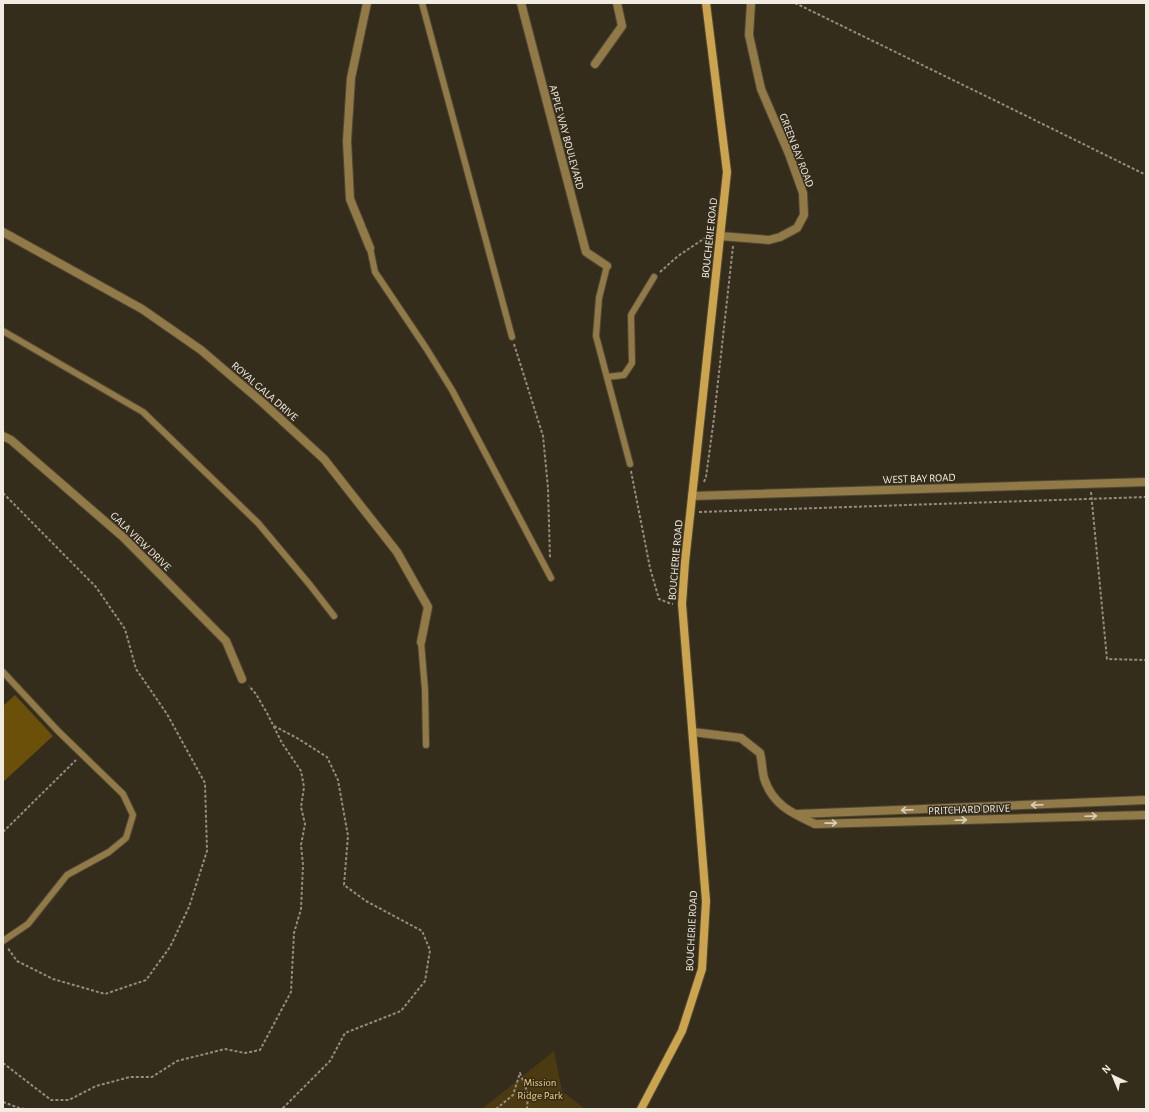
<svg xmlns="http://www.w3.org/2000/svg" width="1149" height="1112" font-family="'Alegreya Sans',sans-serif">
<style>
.green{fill:#4c3a11}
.building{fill:#6b5009}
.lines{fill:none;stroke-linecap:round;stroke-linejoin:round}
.service-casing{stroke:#4f4838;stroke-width:8}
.minor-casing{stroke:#4f4838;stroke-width:10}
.secondary-casing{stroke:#4f4838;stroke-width:10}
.path{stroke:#938c7f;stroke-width:2;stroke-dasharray:3 2;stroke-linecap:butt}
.service{stroke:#927a46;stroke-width:6}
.minor{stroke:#927a46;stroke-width:8}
.secondary{stroke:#cca44d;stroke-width:8}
.oneway{stroke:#d9d0bb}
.labels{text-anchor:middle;stroke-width:3;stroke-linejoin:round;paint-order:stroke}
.street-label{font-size:11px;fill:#f1ece2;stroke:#352d1c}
.park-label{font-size:11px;fill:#f8d07d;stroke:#352d1c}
</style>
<rect width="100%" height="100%" fill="#352d1c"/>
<polygon class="green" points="554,1051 562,1091 585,1109 482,1109"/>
<polygon class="building" points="15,695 53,736 3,782 3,706"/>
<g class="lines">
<g class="service-casing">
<g id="service">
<polyline points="422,3 512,337"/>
<polyline points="370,248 375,272 426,348 452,390 551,578"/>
<polyline points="607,266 599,298 596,336 630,464"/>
<polyline points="3,331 143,412 258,523 310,585 334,616"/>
<polyline points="607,377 624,375 632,363 631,315 654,277"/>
<polyline points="421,642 425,690 426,745"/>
<polyline points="3,672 58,731 123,794 133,815 126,838 109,852 67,875 28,924 3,941"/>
</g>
</g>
<g class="minor-casing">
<g id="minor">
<polyline points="367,3 351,78 347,141 350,199 370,248"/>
<polyline points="521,3 586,252 607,266"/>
<polyline points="595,64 622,26 617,3"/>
<polyline points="3,232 142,309 201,350 263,403 324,459 397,552 428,607 421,642"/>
<polyline points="720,236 769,240 780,237 797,228 804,215 803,193 789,154 761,89 749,35 751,3"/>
<polyline points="3,436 11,440 123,537 226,641 242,679"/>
<polyline points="692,496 1146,482"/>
<path d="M693 732 741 738 760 753C762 761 762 770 764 778 772 804 791 813 815 824L1146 815"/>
<polyline points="797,814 1146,800"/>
</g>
</g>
<g class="secondary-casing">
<polyline id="secondary" points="641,1109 682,1031 702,969 706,901 682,604 685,562 727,172 706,3"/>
</g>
<g class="path">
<polyline points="795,3 998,102 1146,175"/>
<polyline points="660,272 678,256 705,238 711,237"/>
<polyline points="514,344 543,436 548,488 550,559"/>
<polyline points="631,471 650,568 659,599 669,603 673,604"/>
<polyline points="704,482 706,477 714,418 733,246"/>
<polyline points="1091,492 1107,659 1146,660"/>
<polyline points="3,493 96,587 125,629 136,669 167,714 205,783 207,851 189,907 170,947 146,980 105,994 53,979 17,961 7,947"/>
<polyline points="699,512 1146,497"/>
<polyline points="274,726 297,738 327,757 338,780 348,836 344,885 366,901 422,931 430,950 425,981 401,1011 345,1033 330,1061 282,1109"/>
<polyline points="3,832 76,760"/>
<polyline points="3,1063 51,1100 69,1100 96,1086 130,1077 152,1077 177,1061 225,1049 245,1053 260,1050 291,992 294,933 301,909 303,865 301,845 305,824 301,807 304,787 301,771 282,743 267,713 256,694 249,686"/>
<polyline points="3,1102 19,1108 25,1109"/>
<polyline points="496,1109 513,1095 520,1073 528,1094 527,1109"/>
</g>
<use href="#service" class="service"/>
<use href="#minor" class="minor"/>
<use href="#secondary" class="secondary"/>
</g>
<defs><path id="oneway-shaft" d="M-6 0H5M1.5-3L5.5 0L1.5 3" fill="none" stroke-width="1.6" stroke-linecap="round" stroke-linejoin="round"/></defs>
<g class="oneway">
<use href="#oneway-shaft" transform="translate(1037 805) rotate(178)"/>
<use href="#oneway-shaft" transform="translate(907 810) rotate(178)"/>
<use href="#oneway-shaft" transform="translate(1091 816) rotate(-2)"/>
<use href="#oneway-shaft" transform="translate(961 820) rotate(-2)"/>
<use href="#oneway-shaft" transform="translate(831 823) rotate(-1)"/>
</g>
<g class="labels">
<g class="street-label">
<text transform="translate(567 137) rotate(75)" y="4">APPLE WAY BOULEVARD</text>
<text transform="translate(797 150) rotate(69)" y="4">GREEN BAY ROAD</text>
<text transform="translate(709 238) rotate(-84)" y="4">BOUCHERIE ROAD</text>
<text transform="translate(265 391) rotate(41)" y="4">ROYAL GALA DRIVE</text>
<text transform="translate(919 478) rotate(-2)" y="4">WEST BAY ROAD</text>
<text transform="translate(141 541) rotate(44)" y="4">GALA VIEW DRIVE</text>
<text transform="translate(675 560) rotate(-85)" y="4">BOUCHERIE ROAD</text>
<text transform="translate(969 809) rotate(-2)" y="4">PRITCHARD DRIVE</text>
<text transform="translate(691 931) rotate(-87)" y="4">BOUCHERIE ROAD</text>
</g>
<g class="park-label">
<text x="540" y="1086">Mission<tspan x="540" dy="13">Ridge Park</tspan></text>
</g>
</g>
<rect width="1149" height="1112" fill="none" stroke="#f1ece2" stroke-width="8"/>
<g transform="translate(1113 1076) rotate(316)" stroke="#352d1c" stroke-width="3" paint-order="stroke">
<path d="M0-3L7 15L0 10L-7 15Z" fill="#f1ece2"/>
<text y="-6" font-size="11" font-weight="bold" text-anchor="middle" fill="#f1ece2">N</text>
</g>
</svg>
